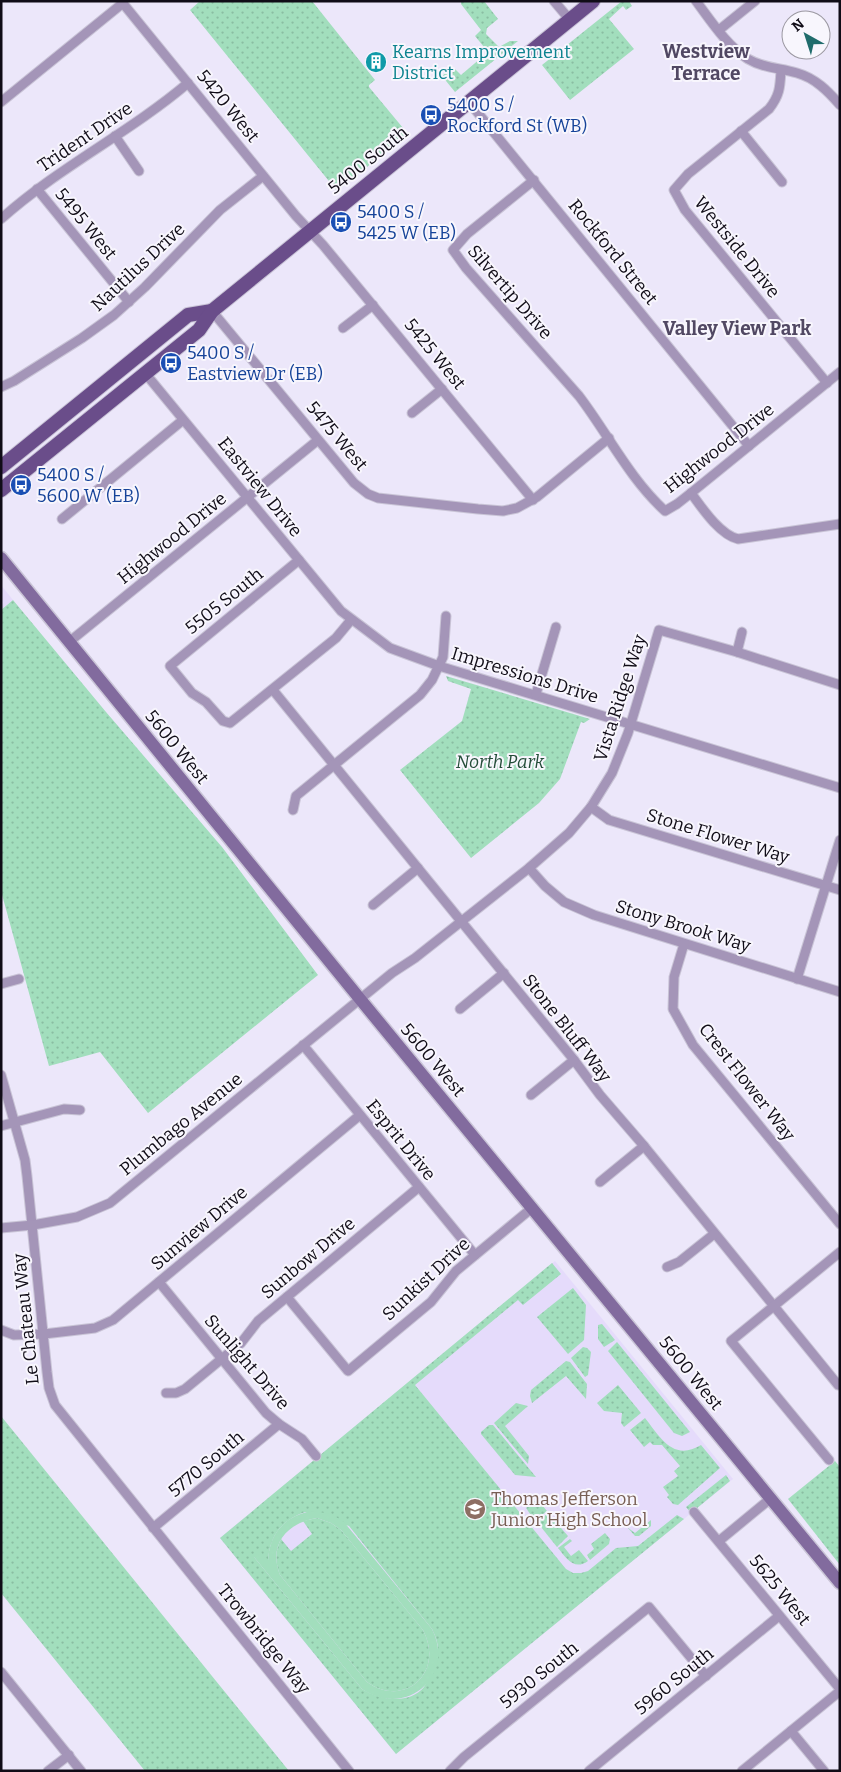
<svg xmlns="http://www.w3.org/2000/svg" width="841" height="1772" font-family="Bitter,serif">
<style>
.built{fill:#e5dbfb}
.grass{fill:url(#grass-dots);fill-rule:evenodd}
.pitch{fill:#a2debd;fill-rule:evenodd}
.lines{fill:none;stroke-linecap:round;stroke-linejoin:round}
.minor-casing{stroke:#c9c4d6;stroke-width:11}
.secondary-casing{stroke:#c9c4d6;stroke-width:15}
.primary-casing{stroke:#c9c4d6;stroke-width:16}
.minor{stroke:#a495b8;stroke-width:9}
.secondary{stroke:#826b9e;stroke-width:12}
.primary{stroke:#6a4d8a;stroke-width:14}
.labels{text-anchor:middle;stroke-width:4;stroke-linejoin:round;paint-order:stroke}
.culture-label{font-size:18px;fill:#0d838f;stroke:#f8f6fd;text-anchor:start}
.transit-label{font-size:18px;fill:#164399;stroke:#f8f6fd;text-anchor:start}
.street-label{font-size:18px;fill:#100c17;stroke:#f8f6fd}
.park-label{font-size:18px;font-style:italic;fill:#244d39;stroke:#f8f6fd}
.education-label{font-size:18px;fill:#785e54;stroke:#f8f6fd;text-anchor:start}
.neighbourhood-label{font-size:19px;font-weight:bold;fill:#514863;stroke:#f8f6fd}
</style>
<defs>
<pattern id="grass-dots" width="8" height="8" patternUnits="userSpaceOnUse" patternTransform="scale(1.25)"><rect width="8" height="8" fill="#a2debd"/><path d="M2 2h.1M6 6h.1" fill="none" stroke="#8abda2" stroke-width="1.8" stroke-linecap="round"/></pattern>
</defs>
<rect width="100%" height="100%" fill="#ece7fa"/>
<g class="built">
<polygon points="1,585 13,600 1,610"/>
<polygon points="555,1261 733,1479 396,1754 220,1538"/>
</g>
<g class="grass">
<polygon points="200,1 312,1 375,80 369,85 369,87 408,134 337,191 190,10"/>
<polygon points="461,1 484,1 498,19 487,28 486,34 499,47 510,41 518,41 455,92 442,76 453,67 461,75 488,52 475,36 481,30 461,4"/>
<polygon points="622,1 629,1 632,6 626,10 623,6 609,19 634,49 570,100 542,65"/>
<polygon points="13,600 106,712 222,847 318,975 148,1113 100,1052 49,1066 1,891 1,610"/>
<polygon points="446,676 590,719 584,723 581,722 560,779 539,803 471,858 400,770 462,721 471,689 448,681"/>
<path d="M552 1263 561 1274 523 1305 518 1300 415 1385 566 1569 573 1573H581L588 1571 616 1548 638 1546 677 1515 684 1519 396 1754 220 1538ZM305 1512 349 1526 432 1629C441 1647 439 1655 431 1673 428 1677 427 1683 424 1687 409 1705 379 1700 362 1689L254 1557 268 1562C269 1537 281 1520 305 1512Z"/>
<polygon points="573,1288 586,1305 584,1340 568,1354 537,1317"/>
<polygon points="602,1324 615,1340 604,1347 598,1339 598,1325"/>
<polygon points="617,1342 690,1432 682,1436 674,1433 608,1351"/>
<polygon points="583,1347 587,1348 591,1352 588,1375 585,1377 571,1358"/>
<polygon points="566,1361 570,1362 587,1384 586,1399 566,1376 532,1403 530,1396 531,1390"/>
<polygon points="618,1385 641,1413 624,1427 621,1423 622,1413 604,1411 597,1403"/>
<polygon points="516,1403 528,1406 505,1426 529,1456 528,1464 494,1423"/>
<polygon points="1,1416 289,1771 145,1771 1,1593"/>
<path d="M645 1418C660 1437 673 1462 701 1445L720 1468 678 1505 673 1504 667 1497 669 1495 663 1487 678 1476 674 1471 680 1466 662 1445H653L650 1442 644 1447 630 1430Z"/>
<polygon points="489,1425 493,1425 536,1477 515,1475 481,1434 481,1432"/>
<polygon points="835,1461 840,1467 840,1565 788,1499"/>
<polygon points="726,1475 730,1481 691,1513 686,1507"/>
<polygon points="537,1499 547,1511 535,1521 526,1508"/>
<polygon points="548,1513 568,1536 557,1547 537,1522"/>
<path d="M317 1518 331 1523 341 1530 423 1630C445 1672 405 1709 367 1682L280 1575C275 1562 275 1551 281 1539L291 1551 312 1534 303 1521Z"/>
<polygon points="651,1520 651,1526 639,1536 635,1536 627,1527 635,1533"/>
<polygon points="605,1533 610,1539 609,1544 590,1560 587,1555 594,1549 591,1544"/>
<path d="M570 1539 572 1541 564 1547 571 1556 579 1550 588 1561C574 1571 566 1558 558 1548Z"/>
</g>
<path class="pitch" d="M313 1511 331 1514 344 1522 432 1629C456 1676 406 1719 362 1689L254 1557 261 1552 268 1561C269 1534 285 1515 313 1511ZM317 1518 331 1523 341 1530 423 1630C445 1672 405 1709 367 1682L280 1575C268 1544 287 1523 317 1518Z"/>
<g class="lines">
<g class="minor-casing">
<g id="minor">
<polyline points="121,1 296,216 323,245 533,500"/>
<polyline points="554,1 570,20"/>
<path d="M696 1C711 21 727 46 748 59 763 68 780 68 797 73 815 78 828 91 840 105"/>
<polyline points="719,30 755,1"/>
<path d="M781 70C780 87 780 95 769 109L688 174 674 190 685 210 827 383"/>
<polyline points="1,102 123,3"/>
<polyline points="469,102 749,446"/>
<polyline points="741,131 782,182"/>
<polyline points="115,136 139,171"/>
<path d="M534 180 467 234 453 250 466 268 579 396C608 434 629 478 665 511L677 504 691 493 840 372"/>
<polyline points="37,189 129,302"/>
<path d="M1 219C59 167 129 133 188 83"/>
<polyline points="212,311 354,483 368,494 378,498 478,509 503,511 517,508 537,497 609,438"/>
<polyline points="343,328 373,305"/>
<polyline points="145,373 341,611 390,648 439,666 840,788"/>
<polyline points="1,387 14,381 82,338 114,315 145,287 220,210 263,176"/>
<polyline points="412,413 442,389"/>
<path d="M691 493C702 508 720 535 738 539L840 524"/>
<polyline points="62,519 183,420"/>
<polyline points="299,560 170,666 192,693 206,702 223,721 230,723 336,638 351,620"/>
<polyline points="69,642 318,440"/>
<polyline points="737,652 742,632"/>
<polyline points="273,690 574,1060 600,1095 644,1146 838,1385 840,1383"/>
<polyline points="536,694 556,627"/>
<polyline points="591,807 609,820 840,890"/>
<polyline points="293,810 296,796 420,695 432,680 443,657 446,616"/>
<polyline points="529,868 545,886 564,902 594,915 840,992"/>
<polyline points="373,905 418,868"/>
<polyline points="684,944 674,977 673,1009 693,1045 840,1224"/>
<polyline points="797,979 840,840"/>
<polyline points="1,984 19,979"/>
<polyline points="460,1009 504,973"/>
<polyline points="303,1045 475,1255"/>
<polyline points="1,1075 25,1160 27,1176 47,1372 49,1388 55,1405 349,1771"/>
<polyline points="531,1095 574,1060"/>
<polyline points="1,1126 64,1109 80,1110"/>
<polyline points="600,1182 644,1146"/>
<polyline points="1,1228 33,1225 77,1217 110,1203 392,973 415,958 529,868 569,833 591,807 612,773 628,733 659,630 737,652 840,685"/>
<polyline points="667,1267 679,1262 714,1234"/>
<polyline points="159,1282 266,1413 279,1424 302,1439 316,1456"/>
<polyline points="287,1297 348,1371 431,1302 456,1271 532,1208"/>
<polyline points="1,1330 14,1335 44,1334 95,1328 113,1320 360,1115"/>
<polyline points="166,1393 176,1393 185,1389 241,1343 258,1321 419,1187"/>
<polyline points="829,1460 731,1341 840,1252"/>
<polyline points="694,1512 840,1689"/>
<polyline points="153,1528 279,1424"/>
<polyline points="719,1541 770,1499"/>
<polyline points="1,1672 81,1771"/>
<polyline points="791,1731 824,1771"/>
<polyline points="48,1771 69,1755"/>
<polyline points="450,1771 464,1757 649,1607 706,1676"/>
<polyline points="589,1771 779,1616"/>
<polyline points="742,1771 840,1691"/>
</g>
</g>
<g class="secondary-casing">
<polyline id="secondary" points="1,558 360,999 840,1583"/>
</g>
<g class="primary-casing">
<g id="primary">
<polyline points="1,467 188,315 212,311"/>
<polyline points="1,490 199,330 212,311 593,1"/>
</g>
</g>
<use href="#minor" class="minor"/>
<use href="#secondary" class="secondary"/>
<use href="#primary" class="primary"/>
</g>
<defs>
<g id="building-disc" transform="scale(1.125)"><circle r="9.5" fill="#0f9aa8" stroke="#f8f6fd"/><path d="M-4-6H4V6H1V3H-1V6H-4ZM-2.5-4.3h1.7v1.8h-1.7ZM.8-4.3h1.7v1.8H.8ZM-2.5-1h1.7V.8h-1.7ZM.8-1h1.7V.8H.8Z" fill="#fff"/></g>
<g id="bus-disc" transform="scale(1.125)"><circle r="9.5" fill="#1a4fb4" stroke="#f8f6fd"/><path d="M-5-6H5V4H4V6H2V4H-2V6H-4V4H-5ZM-3.5-4V0h7V-4ZM-3.5 1.2v1.5H-2V1.2ZM2 1.2v1.5H3.5V1.2Z" fill="#fff"/></g>
<g id="school-disc" transform="scale(1.125)"><circle r="9.5" fill="#8d6e63" stroke="#f8f6fd"/><path d="M0-5L7-2L0 1L-7-2ZM-4 1L0 2.5L4 1V4Q0 6-4 4Z" fill="#fff"/></g>
</defs>
<g fill-rule="evenodd">
<use href="#building-disc" x="376" y="62"/>
<use href="#bus-disc" x="431" y="115"/>
<use href="#bus-disc" x="341" y="222"/>
<use href="#bus-disc" x="171" y="363"/>
<use href="#bus-disc" x="21" y="485"/>
<use href="#school-disc" x="475" y="1509"/>
</g>
<g class="labels">
<g class="culture-label">
<text x="392" y="58">Kearns Improvement<tspan x="392" dy="21">District</tspan></text>
</g>
<g class="transit-label">
<text x="447" y="111">5400 S /<tspan x="447" dy="21">Rockford St (WB)</tspan></text>
<text x="357" y="218">5400 S /<tspan x="357" dy="21">5425 W (EB)</tspan></text>
<text x="187" y="359">5400 S /<tspan x="187" dy="21">Eastview Dr (EB)</tspan></text>
<text x="37" y="481">5400 S /<tspan x="37" dy="21">5600 W (EB)</tspan></text>
</g>
<g class="street-label">
<text transform="translate(228 106) rotate(51)" y="6">5420 West</text>
<text transform="translate(85 137) rotate(-34)" y="6">Trident Drive</text>
<text transform="translate(368 160) rotate(-39)" y="6">5400 South</text>
<text transform="translate(86 224) rotate(51)" y="6">5495 West</text>
<text transform="translate(737 247) rotate(51)" y="6">Westside Drive</text>
<text transform="translate(613 252) rotate(51)" y="6">Rockford Street</text>
<text transform="translate(138 267) rotate(-43)" y="6">Nautilus Drive</text>
<text transform="translate(510 292) rotate(49)" y="6">Silvertip Drive</text>
<text transform="translate(435 354) rotate(51)" y="6">5425 West</text>
<text transform="translate(337 436) rotate(50)" y="6">5475 West</text>
<text transform="translate(719 448) rotate(-38)" y="6">Highwood Drive</text>
<text transform="translate(260 487) rotate(51)" y="6">Eastview Drive</text>
<text transform="translate(172 538) rotate(-39)" y="6">Highwood Drive</text>
<text transform="translate(224 601) rotate(-39)" y="6">5505 South</text>
<text transform="translate(525 675) rotate(17)" y="6">Impressions Drive</text>
<text transform="translate(620 698) rotate(-72)" y="6">Vista Ridge Way</text>
<text transform="translate(177 747) rotate(51)" y="6">5600 West</text>
<text transform="translate(718 836) rotate(17)" y="6">Stone Flower Way</text>
<text transform="translate(683 926) rotate(17)" y="6">Stony Brook Way</text>
<text transform="translate(567 1028) rotate(52)" y="6">Stone Bluff Way</text>
<text transform="translate(433 1060) rotate(50)" y="6">5600 West</text>
<text transform="translate(747 1082) rotate(52)" y="6">Crest Flower Way</text>
<text transform="translate(181 1124) rotate(-39)" y="6">Plumbago Avenue</text>
<text transform="translate(401 1140) rotate(51)" y="6">Esprit Drive</text>
<text transform="translate(199 1228) rotate(-40)" y="6">Sunview Drive</text>
<text transform="translate(308 1258) rotate(-40)" y="6">Sunbow Drive</text>
<text transform="translate(426 1279) rotate(-43)" y="6">Sunkist Drive</text>
<text transform="translate(26 1319) rotate(-96)" y="6">Le Chateau Way</text>
<text transform="translate(247 1362) rotate(49)" y="6">Sunlight Drive</text>
<text transform="translate(691 1373) rotate(51)" y="6">5600 West</text>
<text transform="translate(206 1464) rotate(-40)" y="6">5770 South</text>
<text transform="translate(780 1590) rotate(51)" y="6">5625 West</text>
<text transform="translate(264 1639) rotate(51)" y="6">Trowbridge Way</text>
<text transform="translate(539 1675) rotate(-39)" y="6">5930 South</text>
<text transform="translate(674 1681) rotate(-39)" y="6">5960 South</text>
</g>
<g class="park-label">
<text x="500" y="768">North Park</text>
</g>
<g class="education-label">
<text x="491" y="1505">Thomas Jefferson<tspan x="491" dy="21">Junior High School</tspan></text>
</g>
<g class="neighbourhood-label">
<text x="706" y="58">Westview<tspan x="706" dy="22">Terrace</tspan></text>
<text x="737" y="335">Valley View Park</text>
</g>
</g>
<rect width="841" height="1772" fill="none" stroke="#100c17" stroke-width="5"/>
<g transform="translate(806 35) rotate(321)"><circle r="24" fill="#f8f6fd" stroke="#9b98a1"/>
<path d="M0-4L9 19L0 12L-9 19Z" fill="#206c6c"/>
<text y="-8" font-size="14" font-weight="bold" text-anchor="middle" fill="#100c17">N</text>
</g>
</svg>
